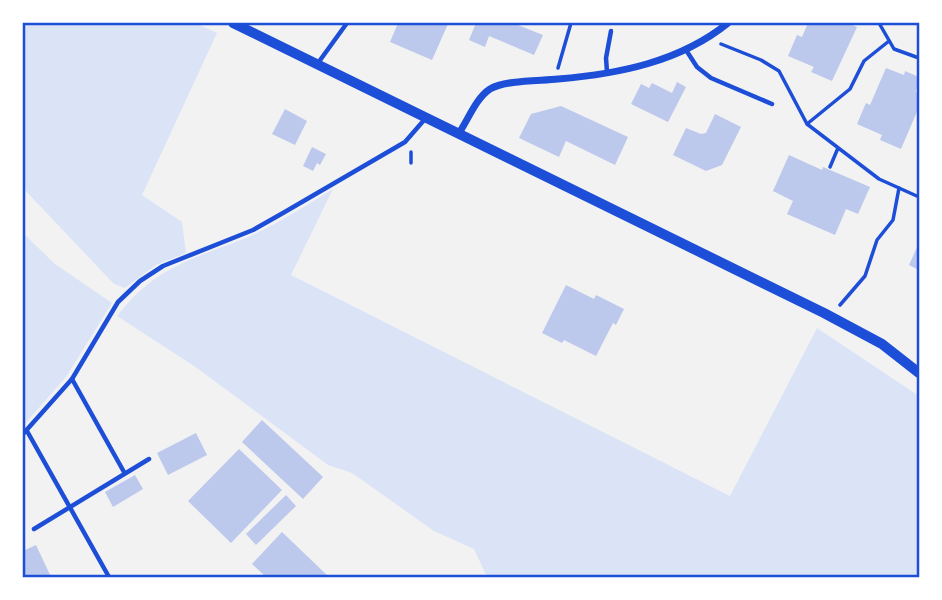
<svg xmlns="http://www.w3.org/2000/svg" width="942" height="600" font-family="'Archivo Narrow',sans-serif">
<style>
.green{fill:#dbe4f7}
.building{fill:#bdc9ec}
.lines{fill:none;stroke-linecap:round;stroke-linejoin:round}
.path{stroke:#1d4ed8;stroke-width:3.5}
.service{stroke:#1d4ed8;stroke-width:4.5}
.minor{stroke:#1d4ed8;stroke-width:7}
.tertiary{stroke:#1d4ed8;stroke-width:10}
.neatline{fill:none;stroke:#1d4ed8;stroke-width:2.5}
</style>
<rect width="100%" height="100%" fill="#f2f2f2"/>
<g class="green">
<polygon points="23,23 195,23 217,33 142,195 182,222 186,253 156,265 125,288 114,284 23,188"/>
<path d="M333 189 291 275 730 496 817 328 919 396V577H487L474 549 434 531 352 473 328 465 197 368 117 316C157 265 192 260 248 237 278 224 305 206 333 189Z"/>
<polygon points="23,233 55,264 112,303 66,377 23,426"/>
</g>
<g class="building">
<polygon points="398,23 448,24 432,60 390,42"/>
<polygon points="476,23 513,23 543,35 534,55 489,36 485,47 469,40"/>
<polygon points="808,23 853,23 852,25 857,27 832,81 811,72 814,67 788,56 797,35 802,37"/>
<polygon points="886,68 904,75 905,71 919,77 916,92 919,93 919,107 901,149 880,140 882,135 857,124 866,103 870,105"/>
<polygon points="677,82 686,87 668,122 631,104 641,84 649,88 652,83 672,93"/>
<polygon points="561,106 628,137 615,165 566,141 559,157 519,138 531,114"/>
<polygon points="285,109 307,121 295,145 272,134"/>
<polygon points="715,114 741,127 722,165 706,171 673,155 686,128 701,134 706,133"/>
<polygon points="312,147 326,154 320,165 317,163 313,171 303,166"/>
<polygon points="789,155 822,170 823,167 870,187 858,214 846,209 835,235 787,214 793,201 773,191"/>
<polygon points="919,243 919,270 909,265"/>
<polygon points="566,285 594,299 596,295 624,309 616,325 613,323 596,356 564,340 562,343 542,333"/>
<polygon points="262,420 323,477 303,499 242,442"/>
<polygon points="196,433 207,455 168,475 157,453"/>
<polygon points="239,449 282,490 231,543 188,501"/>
<polygon points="135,475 143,489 113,507 105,492"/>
<polygon points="286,495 296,506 256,545 246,534"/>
<polygon points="282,532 329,577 266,577 252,564"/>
<polygon points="36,545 51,577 23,577 23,551"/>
</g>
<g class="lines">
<g class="path">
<polyline points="879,23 894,49 919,58"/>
<polyline points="721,44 761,60 779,71 807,124 879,179 919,197"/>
<polyline points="558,68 571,23"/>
<polyline points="807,124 850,89 864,61 889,41"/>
<polyline points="411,163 411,152"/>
<polyline points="830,167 838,148"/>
<polyline points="840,305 865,276 877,240 893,220 899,188"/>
</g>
<g class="service">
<polyline points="686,50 697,67 711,78 772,104"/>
<polyline points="318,63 347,23"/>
<polyline points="607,72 606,58 611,31"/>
<polyline points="72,379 124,472"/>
<polyline points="27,431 109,577"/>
<polyline points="23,434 72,379 118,302 140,281 163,266 253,230 283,213 405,142 425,119"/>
<polyline points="34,529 149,459"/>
</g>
<path class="minor" d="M459 133C468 120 476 98 490 89 505 80 540 81 558 79 618 74 680 62 728 23"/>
<polyline class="tertiary" points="233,23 824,313 882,344 919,373"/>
</g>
<rect width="942" height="600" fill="none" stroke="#ffffff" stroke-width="49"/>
<rect x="24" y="24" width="894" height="552" class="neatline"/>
</svg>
